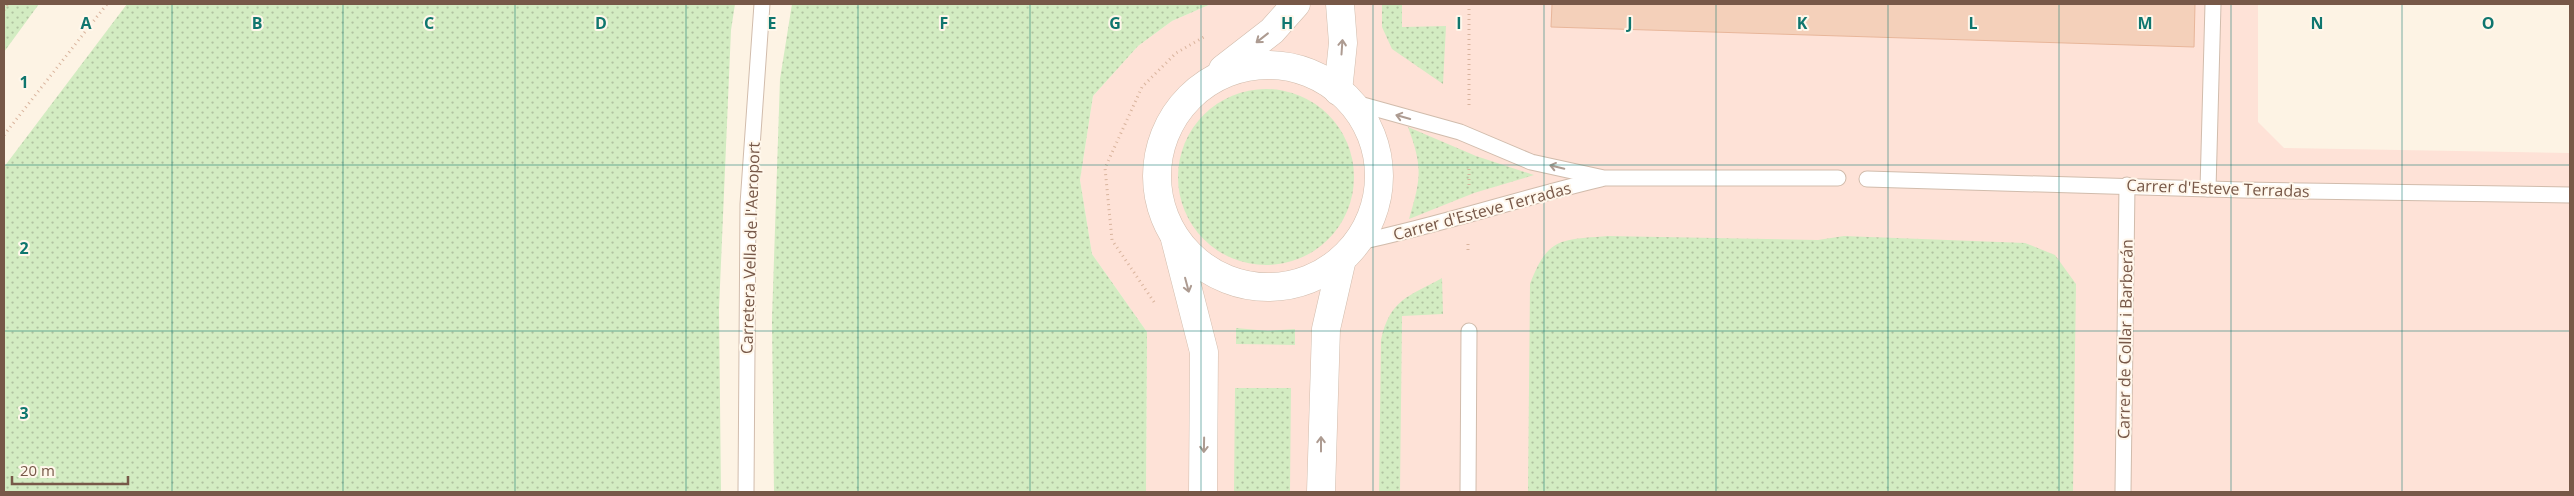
<svg xmlns="http://www.w3.org/2000/svg" width="2574" height="496" font-family="'Open Sans',sans-serif">
<style>
.commercial{fill:#fee2d7}
.green{fill:url(#green-dots)}
.building{fill:#f4d0ba;stroke:#e8b69a}
.lines{fill:none;stroke-linecap:round;stroke-linejoin:round}
.lane-casing{stroke:#d1bcac;stroke-width:17}
.street-casing{stroke:#d1bcac;stroke-width:29}
.path{stroke:#d9b49d;stroke-width:3;stroke-dasharray:1 4;stroke-linecap:butt}
.lane{stroke:#fff;stroke-width:15}
.street{stroke:#fff;stroke-width:28}
.oneway{stroke:#ad9b91}
.grid{fill:none;stroke:#0f766e;stroke-width:1;stroke-opacity:0.55}
.labels{text-anchor:middle;stroke-width:4;stroke-linejoin:round;paint-order:stroke}
.street-label{font-size:16px;fill:#775848;stroke:#fff7eb}
.grid-label{font-size:16px;text-anchor:middle;font-weight:bold;fill:#0f766e;stroke:#fff7eb;stroke-width:4;stroke-linejoin:round;paint-order:stroke}
</style>
<defs>
<pattern id="green-dots" width="8" height="8" patternUnits="userSpaceOnUse" patternTransform="scale(1.25)"><rect width="8" height="8" fill="#d3ecc2"/><path d="M2 2h.1M6 6h.1" fill="none" stroke="#b0c2a0" stroke-width="1.8" stroke-linecap="round"/></pattern>
</defs>
<rect width="100%" height="100%" fill="#fdf3e4"/>
<polygon class="commercial" points="1211,4 2258,4 2258,122 2284,148 2570,153 2570,492 1146,492 1147,332 1092,254 1080,180 1093,96 1138,46 1172,21"/>
<g class="green">
<polygon points="4,4 39,4 4,52"/>
<polygon points="127,4 735,4 731,30 719,309 721,492 4,492 4,167"/>
<polygon points="792,4 1211,4 1172,21 1138,46 1093,96 1080,180 1092,254 1147,332 1146,492 774,492 772,319 780,79"/>
<polygon points="1382,4 1402,4 1402,27 1446,26 1443,84 1392,49 1382,27"/>
<circle cx="1266" cy="177" r="88"/>
<path d="M1408 127 1476 156 1534 175 1474 193 1409 219C1421 178 1423 168 1408 127Z"/>
<path d="M1608 236 1818 240 1844 236 2025 243 2055 255 2076 284 2073 492H1528L1530 284C1548 236 1562 240 1608 236Z"/>
<path d="M1442 278 1443 314 1402 316 1400 492H1379L1381 340C1390 299 1408 297 1442 278Z"/>
<polygon points="1236,328 1268,331 1295,329 1295,345 1236,344"/>
<polygon points="1235,388 1291,388 1290,492 1234,492"/>
</g>
<polygon class="building" points="1552,4 2195,4 2194,47 1551,27"/>
<g class="lines">
<g class="lane-casing">
<g id="lane">
<polyline points="1352,102 1460,132 1531,162 1604,178 1838,178"/>
<polyline points="1867,179 2243,190 2570,195"/>
<polyline points="2208,189 2213,4"/>
<path d="M1359 242C1441 225 1520 198 1601 179"/>
<polyline points="746,492 748,204 762,4"/>
<polyline points="1468,492 1469,331"/>
<polyline points="2123,492 2127,185"/>
</g>
</g>
<g class="street-casing">
<g id="street">
<circle cx="1268" cy="176" r="111"/>
<polyline points="1223,69 1272,31 1296,4"/>
<polyline points="1338,91 1343,43 1340,4"/>
<polyline points="1175,239 1204,352 1203,492"/>
<polyline points="1321,492 1326,329 1342,259"/>
</g>
</g>
<g class="path">
<polyline points="4,10 8,4"/>
<polyline points="1469,105 1469,9"/>
<polyline points="4,135 107,4"/>
<polyline points="1469,185 1469,166"/>
<polyline points="1468,244 1468,253"/>
<polyline points="1154,302 1112,240 1105,168 1142,87 1176,53 1204,37"/>
</g>
<use href="#lane" class="lane"/>
<use href="#street" class="street"/>
</g>
<defs><path id="oneway-shaft" d="M-6 0H5M1.5-3L5.5 0L1.5 3" fill="none" stroke-width="1.6" stroke-linecap="round" stroke-linejoin="round" transform="scale(1.25)"/></defs>
<g class="oneway">
<use href="#oneway-shaft" transform="translate(1262 38) rotate(142)"/>
<use href="#oneway-shaft" transform="translate(1342 47) rotate(-86)"/>
<use href="#oneway-shaft" transform="translate(1403 117) rotate(-164)"/>
<use href="#oneway-shaft" transform="translate(1557 167) rotate(-167)"/>
<use href="#oneway-shaft" transform="translate(1187 285) rotate(75)"/>
<use href="#oneway-shaft" transform="translate(1321 444) rotate(-90)"/>
<use href="#oneway-shaft" transform="translate(1204 445) rotate(91)"/>
</g>
<path class="grid" d="M172 4V492M343 4V492M515 4V492M686 4V492M858 4V492M1030 4V492M1201 4V492M1373 4V492M1544 4V492M1716 4V492M1888 4V492M2059 4V492M2231 4V492M2402 4V492M4 165H2570M4 331H2570"/>
<g class="labels">
<g class="street-label">
<text transform="translate(2218 188) rotate(2)" y="6">Carrer d'Esteve Terradas</text>
<text transform="translate(1482 211) rotate(-15)" y="6">Carrer d'Esteve Terradas</text>
<text transform="translate(750 248) rotate(-88)" y="6">Carretera Vella de l'Aeroport</text>
<text transform="translate(2125 339) rotate(-89)" y="6">Carrer de Collar i Barberán</text>
</g>
</g>
<g class="grid-label">
<text x="86" y="29">A</text>
<text x="257" y="29">B</text>
<text x="429" y="29">C</text>
<text x="601" y="29">D</text>
<text x="772" y="29">E</text>
<text x="944" y="29">F</text>
<text x="1115" y="29">G</text>
<text x="1287" y="29">H</text>
<text x="1459" y="29">I</text>
<text x="1630" y="29">J</text>
<text x="1802" y="29">K</text>
<text x="1973" y="29">L</text>
<text x="2145" y="29">M</text>
<text x="2317" y="29">N</text>
<text x="2488" y="29">O</text>
<text x="24" y="88">1</text>
<text x="24" y="254">2</text>
<text x="24" y="419">3</text>
</g>
<rect width="2574" height="496" fill="none" stroke="#775848" stroke-width="10"/>
<path d="M12 476v8h116v-8" fill="none" stroke="#775848" stroke-width="2.5"/>
<text x="20" y="476" font-size="15" fill="#775848" stroke="#fff7eb" stroke-width="4" paint-order="stroke">20 m</text>
</svg>
